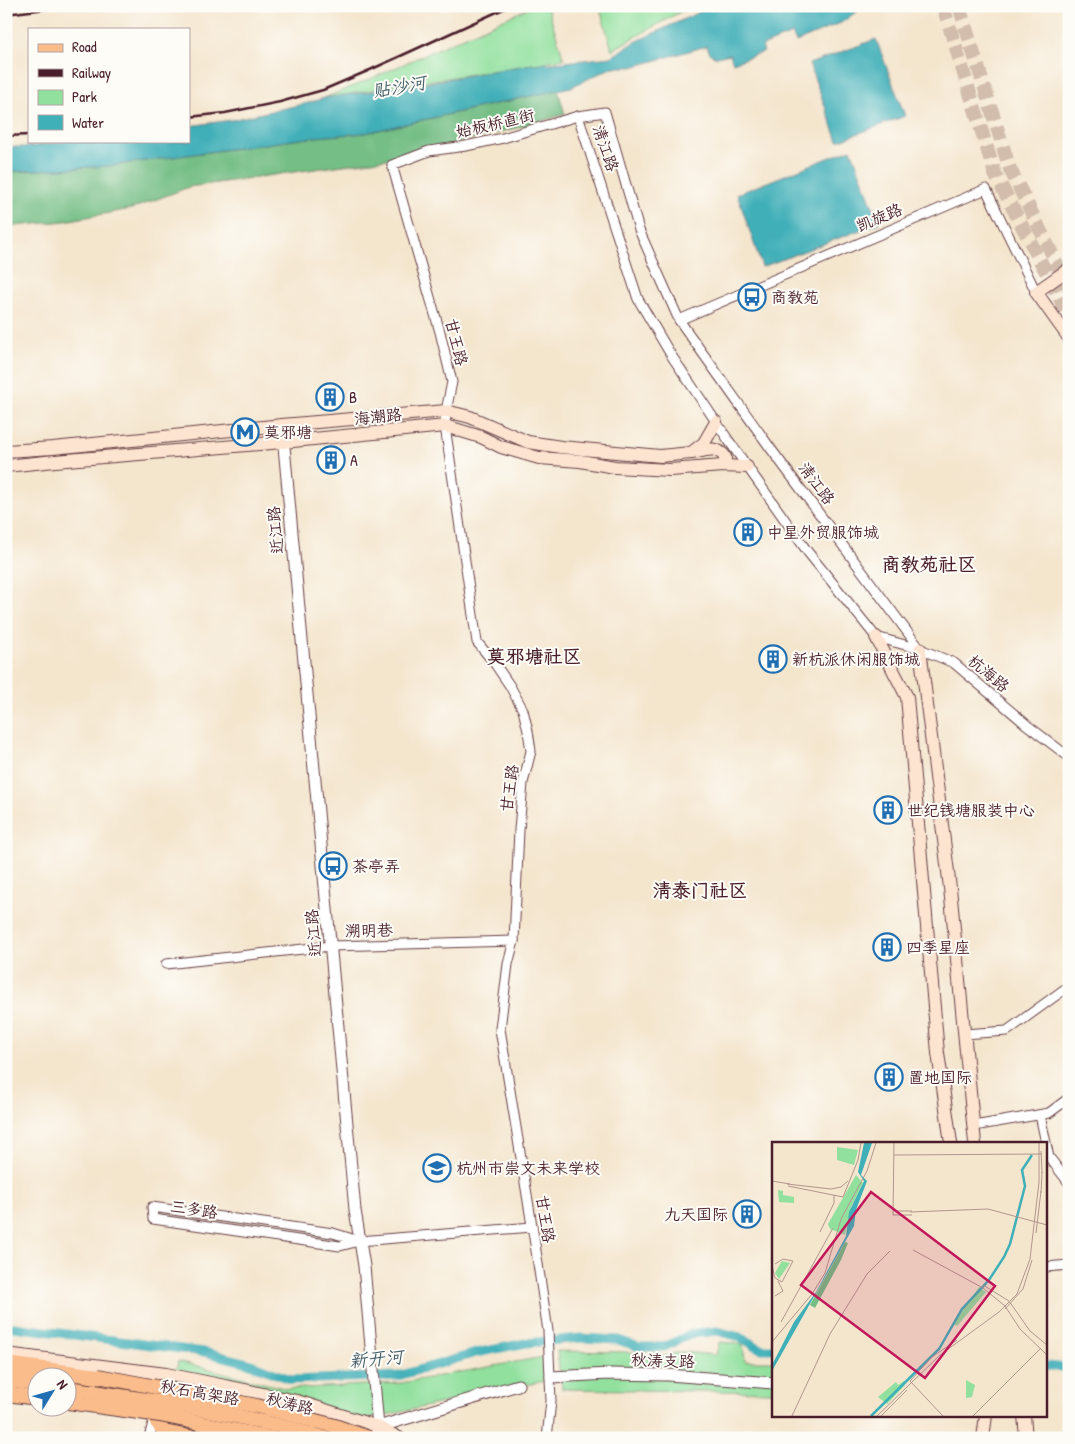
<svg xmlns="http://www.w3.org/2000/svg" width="1075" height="1444" font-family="'Patrick Hand','LXGW WenKai TC',sans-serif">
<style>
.green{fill:#91e09e;stroke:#6e8064}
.forest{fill:#74be85;stroke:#5f6e58}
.water{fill:#3fafb8;stroke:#446772}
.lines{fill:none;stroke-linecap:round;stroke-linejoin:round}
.canal{stroke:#3fafb8;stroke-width:9}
.primary-tunnel{stroke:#d2bdad;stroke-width:14;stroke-dasharray:14 7;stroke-linecap:butt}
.minor-casing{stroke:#643d43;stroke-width:11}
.tertiary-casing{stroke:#643d43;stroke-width:13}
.secondary-casing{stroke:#643d43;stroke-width:14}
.primary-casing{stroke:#643d43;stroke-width:16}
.trunk-casing{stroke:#643d43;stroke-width:16}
.minor{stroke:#fff;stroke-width:9}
.tertiary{stroke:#fff;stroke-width:11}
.secondary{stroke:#fde4d1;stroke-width:12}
.primary{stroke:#fabc8b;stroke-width:14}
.trunk{stroke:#fabc8b;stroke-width:14}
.rail{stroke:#4a1f2b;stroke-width:2.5}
.trunk-bridge-casing{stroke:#643d43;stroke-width:16;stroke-linecap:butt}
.trunk-bridge{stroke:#fabc8b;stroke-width:14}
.labels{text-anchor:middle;stroke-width:4;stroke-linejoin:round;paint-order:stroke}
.street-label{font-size:16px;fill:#4a1f2b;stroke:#fdfcf7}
.poi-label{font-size:16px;fill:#4a1f2b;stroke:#fdfcf7;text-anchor:start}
.water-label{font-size:18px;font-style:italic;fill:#45606a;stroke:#fdfcf7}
.quarter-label{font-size:19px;font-weight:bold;fill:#4a1f2b;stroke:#fdfcf7}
.inset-river{fill:none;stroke:#3fafb8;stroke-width:2.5}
.inset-road{fill:none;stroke:#b0968c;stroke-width:1}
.view{fill:#c2185b;fill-opacity:0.15;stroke:#c2185b;stroke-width:2.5}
.inset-edge{fill:none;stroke:#4a1f2b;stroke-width:2.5}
</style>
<rect width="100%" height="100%" fill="#fdfcf7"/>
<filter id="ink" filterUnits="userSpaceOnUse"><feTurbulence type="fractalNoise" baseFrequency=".02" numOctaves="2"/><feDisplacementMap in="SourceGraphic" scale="10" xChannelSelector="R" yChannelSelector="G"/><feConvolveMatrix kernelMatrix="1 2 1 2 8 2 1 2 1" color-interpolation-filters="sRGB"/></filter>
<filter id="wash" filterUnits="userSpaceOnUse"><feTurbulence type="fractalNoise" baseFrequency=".0096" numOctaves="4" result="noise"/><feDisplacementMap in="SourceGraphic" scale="20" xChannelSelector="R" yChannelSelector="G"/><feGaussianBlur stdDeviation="1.12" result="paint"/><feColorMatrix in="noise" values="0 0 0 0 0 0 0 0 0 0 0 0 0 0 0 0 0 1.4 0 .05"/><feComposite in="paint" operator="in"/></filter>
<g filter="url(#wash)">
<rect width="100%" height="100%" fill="#f4e5cd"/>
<g class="green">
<polygon points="533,6 547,6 564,59 324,98 368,80"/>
<polygon points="599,6 691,6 612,50"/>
<polygon points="719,1342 743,1344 745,1361 774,1361 774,1392 562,1389 557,1351 626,1352 643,1356 660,1357 681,1352 716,1355"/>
<polygon points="543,1357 545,1381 382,1416 322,1425 172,1398 178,1361 287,1389 401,1383"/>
</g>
<polygon class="forest" points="558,90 565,114 521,127 442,146 407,156 189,187 131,209 65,221 6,227 6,172 109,166 315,137 365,133"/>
<g class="water">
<polygon points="712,6 857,6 859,10 841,23 796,42 792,34 762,46 764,52 733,63 730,54 717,57 710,54 707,46 632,67 613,67 571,87 365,133 315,137 109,166 6,172 6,147 28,147 69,141 189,141 189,126 231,120 308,103 324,98 397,88 532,64 556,63 611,57 637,41"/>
<polygon points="876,39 905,116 838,141 809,64"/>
<polygon points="851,149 879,223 762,267 737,194"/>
</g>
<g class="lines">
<g class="canal">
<polyline points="6,1326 204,1352 248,1363 292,1380 398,1376 476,1353 526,1343 581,1338 618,1340 639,1347 664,1347 691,1334 717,1331 740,1337 761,1349 774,1349"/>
<polyline points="1046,1366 1069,1368"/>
</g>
</g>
</g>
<g filter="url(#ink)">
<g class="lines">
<g class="primary-tunnel">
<polyline points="943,6 995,174 1069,316"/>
<polyline points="959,6 1010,169 1069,288"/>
</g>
<g class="minor-casing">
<g id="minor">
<polyline points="578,116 638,299 671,355 729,441 807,551 876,637 920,649 954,663 1027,725 1069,757"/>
<polyline points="679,320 986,189 1036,292"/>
<polyline points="166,964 331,946 514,941"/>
<polyline points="964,1034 1007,1031 1069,986"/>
<polyline points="1040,1115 1046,1143"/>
<polyline points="974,1126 1049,1113 1069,1098"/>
<polyline points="1046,1144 1049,1157 1069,1183"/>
<polyline points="359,1241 333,1233 152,1207 153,1219 340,1246 359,1241 532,1227"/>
<polyline points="1046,1267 1069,1265"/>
<polyline points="149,1438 155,1415"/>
<polyline points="547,1438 551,1401 548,1331 535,1244 500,1029 508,964 514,941 519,830 523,783 531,751 528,731 523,710 510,686 495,664 477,642 445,426 446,411 452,382 440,332 392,165 429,151 466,146 503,138 578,116 605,112 639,230 679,320 771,449 920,649"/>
</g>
</g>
<g class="tertiary-casing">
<g id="tertiary">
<polyline points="282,425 355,1210 364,1266 378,1427 375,1438"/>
<polyline points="551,1377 609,1374 668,1375 774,1383"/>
<polyline points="378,1427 518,1385"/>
</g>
</g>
<g class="secondary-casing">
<g id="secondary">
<polyline points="1069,269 1036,292 1069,338"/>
<polyline points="6,451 53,448 282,425 446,411 470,417 528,442 561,447 660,456 691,453 704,443 716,422"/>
<path d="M693 453C706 450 717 445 725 457V462L723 466"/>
<polyline points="6,466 55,461 283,442 445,426 481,437 501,447 539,458 580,461 615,467 670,470 723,466 747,467"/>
<polyline points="876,637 907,697 938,1053 951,1143"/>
<polyline points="920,649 950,888 975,1143"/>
<polyline points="6,1354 166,1374 196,1380 297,1401 378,1427 399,1438"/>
<polyline points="1024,1415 1026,1438"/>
<polyline points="983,1438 986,1415"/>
</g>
</g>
<g class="primary-casing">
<g id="primary">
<polyline points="18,1372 47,1376"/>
<polyline points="68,1380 165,1395"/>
</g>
</g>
<g class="trunk-casing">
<g id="trunk">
<polyline points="6,1364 98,1376"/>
<polyline points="6,1380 38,1384"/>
<polyline points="6,1394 38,1398"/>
<polyline points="154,1418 164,1432 195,1438"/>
</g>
</g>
<use href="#minor" class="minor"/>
<use href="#tertiary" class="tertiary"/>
<use href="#secondary" class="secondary"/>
<use href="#primary" class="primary"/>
<use href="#trunk" class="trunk"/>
<g class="rail">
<polyline points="6,14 70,6"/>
<polyline points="189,117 225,113 280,102 323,90 370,70 510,6"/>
<polyline points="6,136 29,135"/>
</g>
<g class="trunk-bridge-casing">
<g id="trunk-bridge">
<polyline points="98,1376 257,1406 335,1426 369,1438"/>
<path d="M68 1388C154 1401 240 1413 324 1438"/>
<polyline points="68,1402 160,1415 272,1438"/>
</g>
</g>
<use href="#trunk-bridge" class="trunk-bridge"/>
</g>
</g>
<defs>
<g id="bus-ring" transform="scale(1.4375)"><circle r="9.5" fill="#fdfcf7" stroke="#1f6fb2" stroke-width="1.5"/><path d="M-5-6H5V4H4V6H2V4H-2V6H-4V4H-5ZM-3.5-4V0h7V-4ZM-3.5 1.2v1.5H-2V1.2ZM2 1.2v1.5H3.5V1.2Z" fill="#1f6fb2"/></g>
<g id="building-ring" transform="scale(1.4375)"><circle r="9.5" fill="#fdfcf7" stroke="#1f6fb2" stroke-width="1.5"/><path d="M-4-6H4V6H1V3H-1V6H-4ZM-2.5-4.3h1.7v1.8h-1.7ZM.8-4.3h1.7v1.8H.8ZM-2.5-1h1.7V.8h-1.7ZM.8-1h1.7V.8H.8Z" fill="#1f6fb2"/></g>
<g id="metro-ring" transform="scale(1.4375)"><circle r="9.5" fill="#fdfcf7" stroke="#1f6fb2" stroke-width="1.5"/><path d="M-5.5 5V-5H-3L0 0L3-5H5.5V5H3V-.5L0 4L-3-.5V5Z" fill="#1f6fb2"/></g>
<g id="school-ring" transform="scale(1.4375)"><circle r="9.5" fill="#fdfcf7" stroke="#1f6fb2" stroke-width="1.5"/><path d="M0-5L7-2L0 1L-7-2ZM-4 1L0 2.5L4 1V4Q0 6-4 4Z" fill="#1f6fb2"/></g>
</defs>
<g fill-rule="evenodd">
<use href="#bus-ring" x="752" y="297"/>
<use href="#building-ring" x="330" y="397"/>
<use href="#metro-ring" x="245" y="432"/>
<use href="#building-ring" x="331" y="460"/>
<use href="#building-ring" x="748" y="532"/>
<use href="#building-ring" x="773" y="659"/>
<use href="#building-ring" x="888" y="810"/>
<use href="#bus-ring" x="333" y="866"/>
<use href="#building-ring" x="887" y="947"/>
<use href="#building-ring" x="889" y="1077"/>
<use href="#school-ring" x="437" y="1168"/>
<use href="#building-ring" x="747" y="1214"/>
</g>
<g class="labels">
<g class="street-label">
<text transform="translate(495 123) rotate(-13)" y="6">始板桥直街</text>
<text transform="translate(606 148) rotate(71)" y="6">清江路</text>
<text transform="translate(879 217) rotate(-23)" y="6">凯旋路</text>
<text transform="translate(457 342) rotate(76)" y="6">甘王路</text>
<text transform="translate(378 416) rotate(-6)" y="6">海潮路</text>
<text transform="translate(817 483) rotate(53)" y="6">清江路</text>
<text transform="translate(275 530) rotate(-95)" y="6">近江路</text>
<text transform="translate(989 673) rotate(40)" y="6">杭海路</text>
<text transform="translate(509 788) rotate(-82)" y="6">甘王路</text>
<text transform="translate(369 930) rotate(-1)" y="6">溯明巷</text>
<text transform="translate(313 933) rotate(-95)" y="6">近江路</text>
<text transform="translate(194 1209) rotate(8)" y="6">三多路</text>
<text transform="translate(546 1219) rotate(81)" y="6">甘王路</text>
<text transform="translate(663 1360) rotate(2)" y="6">秋涛支路</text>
<text transform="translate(200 1392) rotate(10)" y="6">秋石高架路</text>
<text transform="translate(290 1403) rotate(14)" y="6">秋涛路</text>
</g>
<g class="poi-label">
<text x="771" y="303">商教苑</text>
<text x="349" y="403">B</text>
<text x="264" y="438">莫邪塘</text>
<text x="350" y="466">A</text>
<text x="767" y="538">中星外贸服饰城</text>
<text x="792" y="665">新杭派休闲服饰城</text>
<text x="907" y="816">世纪钱塘服装中心</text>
<text x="352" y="872">茶亭弄</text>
<text x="906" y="953">四季星座</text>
<text x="908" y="1083">置地国际</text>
<text x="456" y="1174">杭州市崇文未来学校</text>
<text x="728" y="1220" text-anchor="end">九天国际</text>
</g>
<g class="water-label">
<text transform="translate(399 87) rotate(-10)" y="6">贴沙河</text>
<text transform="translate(376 1359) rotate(-5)" y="6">新开河</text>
</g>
<g class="quarter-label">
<text x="929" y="571">商教苑社区</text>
<text x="534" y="663">莫邪塘社区</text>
<text x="700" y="897">清泰门社区</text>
</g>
</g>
<g transform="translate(772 1142)">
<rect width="275" height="275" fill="#f4e5cd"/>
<path d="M65 5 86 8 82 23 65 18ZM84 33 91 41 79 65 73 93 58 87 56 82ZM6 48 11 49V53L22 55V61L7 60ZM10 119 18 121 7 137 3 131ZM207 145 214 150 185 184 181 182ZM194 238 203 243 200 255 194 256ZM132 239 133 243 115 262 106 255 124 240 126 243Z" fill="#91e09e"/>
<path d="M73 100 76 101 69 118 43 166 38 163Z" fill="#74be85"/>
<path d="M92 1H100L89 33 95 39 84 68 82 84 0 229V223L22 180 44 150 74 94 77 70 92 39 86 30Z" fill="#3fafb8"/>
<path class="inset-river" d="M99 274 167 207 190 167 217 138 232 115 238 102 253 44 250 28 260 13"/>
<path class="inset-road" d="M122 1 121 73H140M269 9 270 31M122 13 270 12M0 39 18 42M15 42 59 47 69 45 76 39M16 44 71 55 86 18 89 1M269 51 270 30M122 69H140M138 70 216 67 275 83M48 90 62 61V53M264 91 269 49M141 108 211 146 233 164 248 187 275 213M0 124 3 136 10 140 21 119 11 117 3 122M211 143 237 159 258 189 275 203M3 154 11 149 6 139M233 167 251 147 260 118M9 180 61 86M0 200 40 152 53 131 69 77 95 29 104 1M138 239 160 215 185 198M138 239 171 274M20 274 58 192 95 132 118 109M105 274 168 213 227 170 245 152 258 117 267 40V1M109 274 135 248M201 274 269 206"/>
<path class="view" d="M99 50 223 144 153 236 29 143Z"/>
<rect width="275" height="275" class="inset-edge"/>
</g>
<rect width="1075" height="1444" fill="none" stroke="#fdfcf7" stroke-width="25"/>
<rect x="28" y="28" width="162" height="115" fill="#fdfcf7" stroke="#b5a4a5"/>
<rect x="38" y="44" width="25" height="8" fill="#fabc8b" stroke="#b5a4a5"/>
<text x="72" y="52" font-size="15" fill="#4a1f2b">Road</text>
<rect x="38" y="69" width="25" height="8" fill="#4a1f2b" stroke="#b5a4a5"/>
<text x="72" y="78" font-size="15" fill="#4a1f2b">Railway</text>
<rect x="38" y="90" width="25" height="15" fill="#91e09e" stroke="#b5a4a5"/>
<text x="72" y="102" font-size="15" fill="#4a1f2b">Park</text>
<rect x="38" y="115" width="25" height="15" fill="#3fafb8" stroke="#b5a4a5"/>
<text x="72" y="128" font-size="15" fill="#4a1f2b">Water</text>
<g transform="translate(52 1392) rotate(53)"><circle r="24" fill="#fdfcf7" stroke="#b5a4a5"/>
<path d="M0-4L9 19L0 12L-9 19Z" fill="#1f6fb2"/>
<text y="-8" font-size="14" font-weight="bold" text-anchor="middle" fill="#4a1f2b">N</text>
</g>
</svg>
